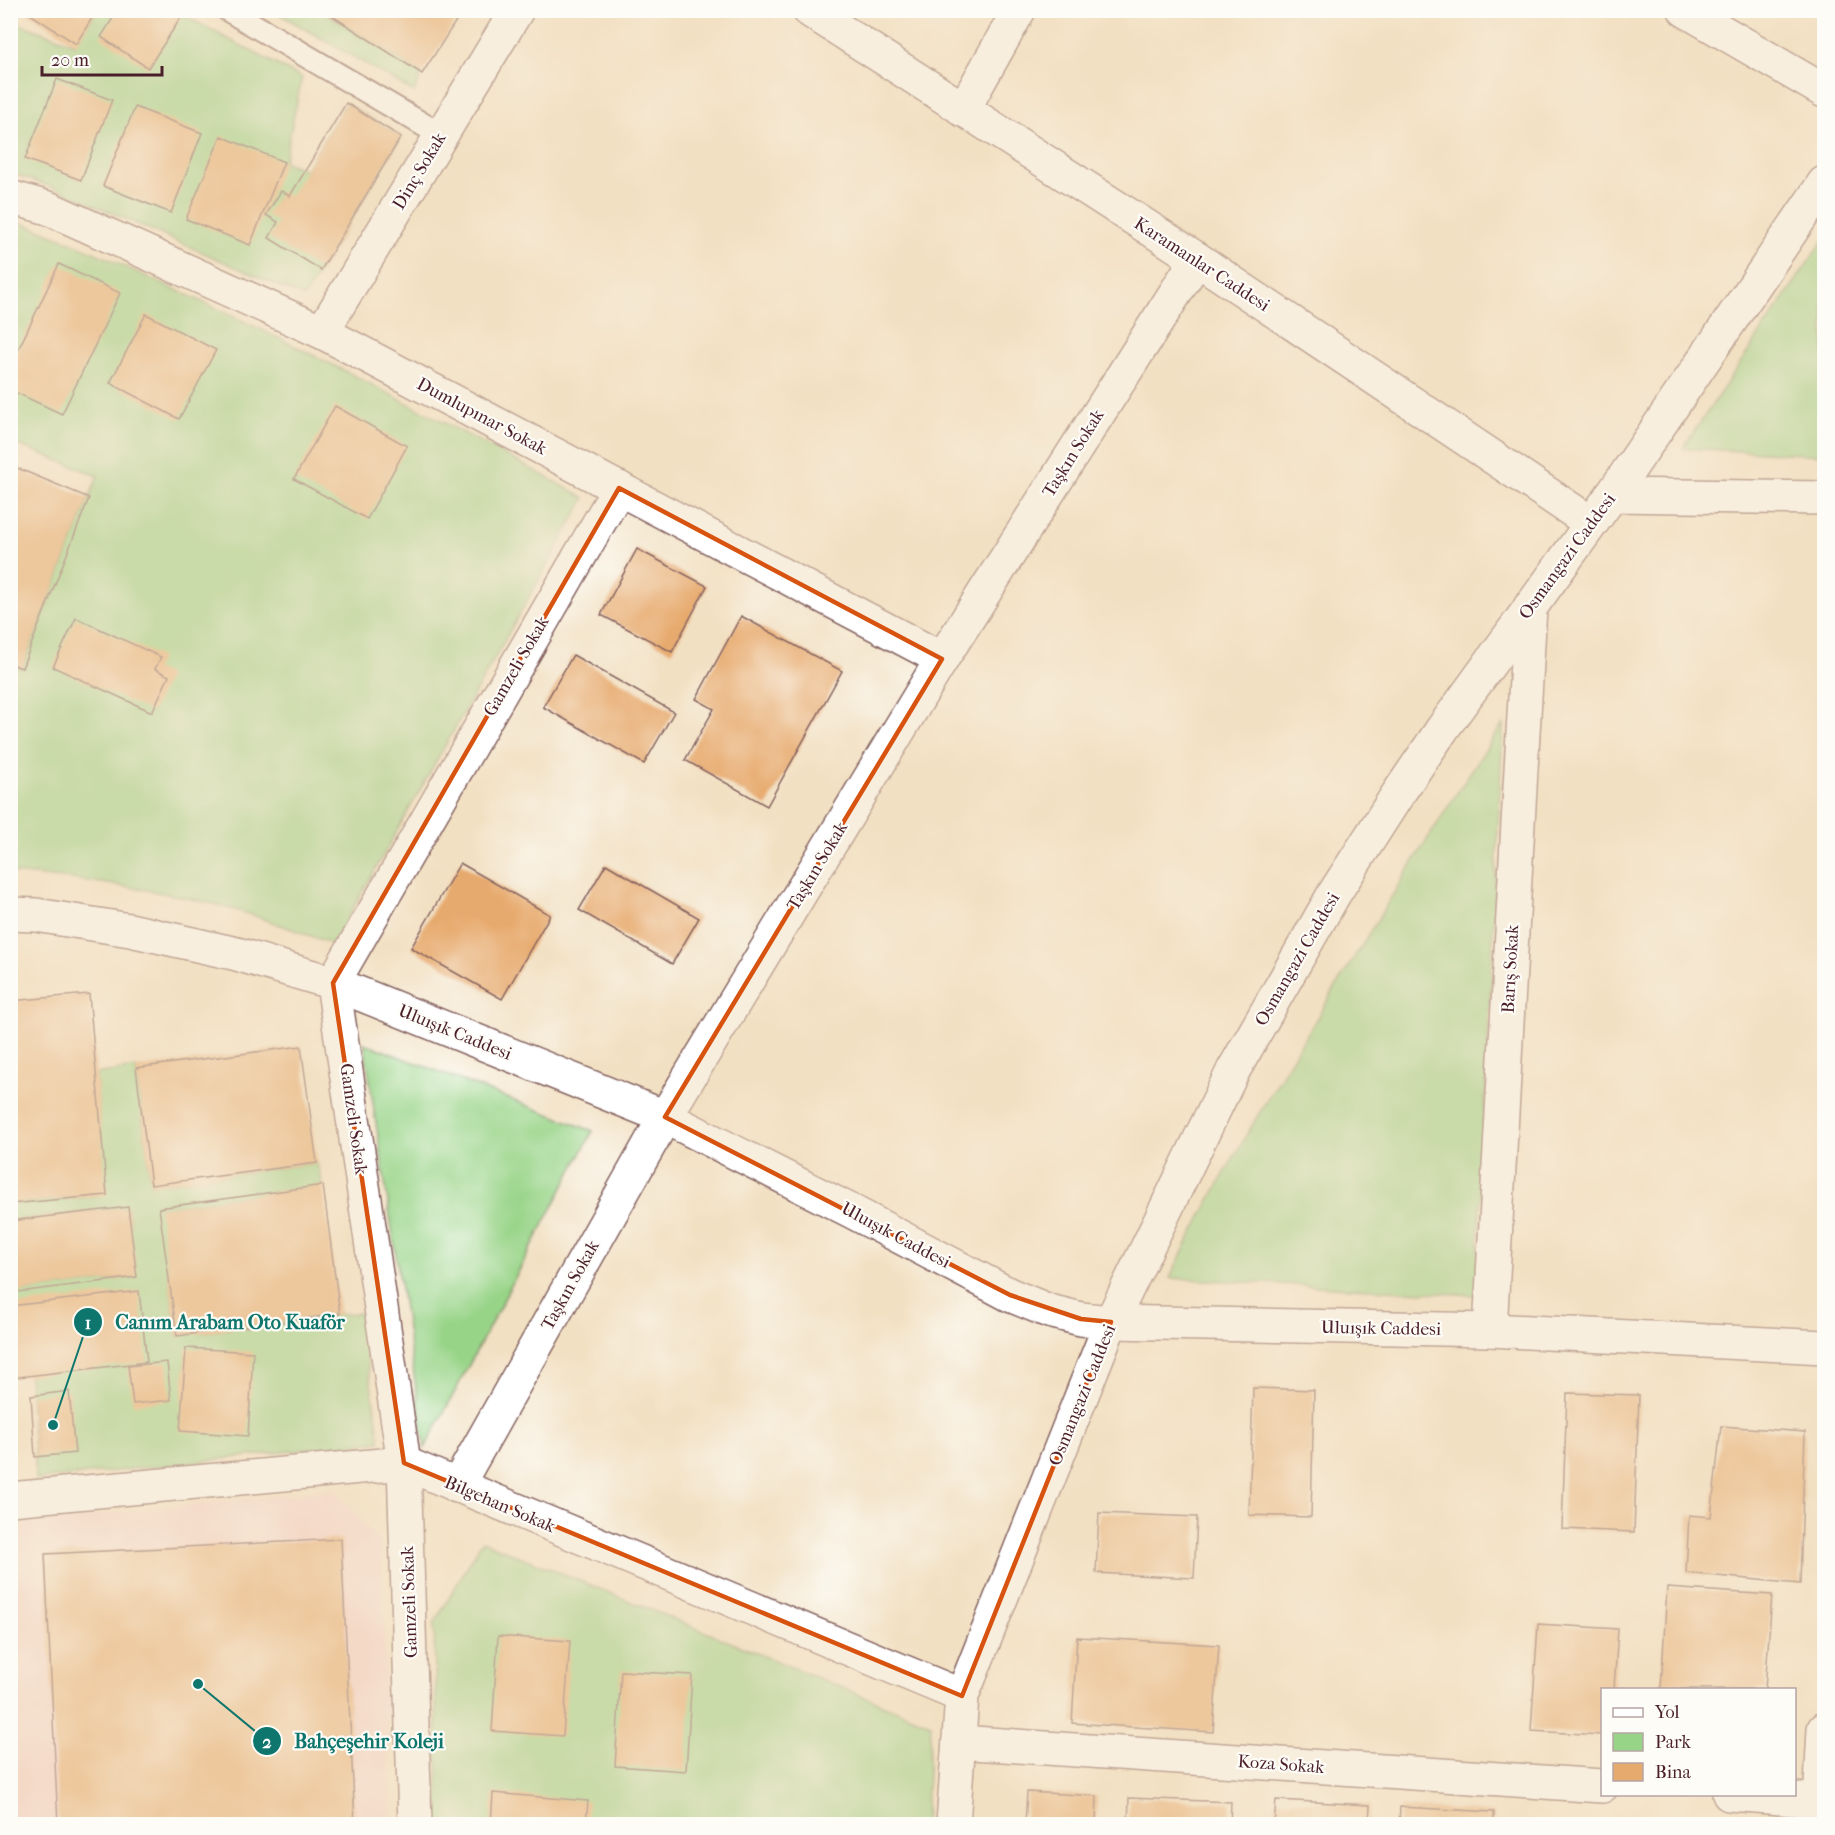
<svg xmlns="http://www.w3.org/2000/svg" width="1835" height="1835" font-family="'IM FELL French Canon',serif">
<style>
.built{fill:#f7d0cc}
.green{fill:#98d488;stroke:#717a5a;stroke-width:1.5}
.building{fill:#e7aa6e}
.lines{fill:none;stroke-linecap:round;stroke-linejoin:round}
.lane-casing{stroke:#856360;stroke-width:26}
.street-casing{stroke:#856360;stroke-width:36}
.secondary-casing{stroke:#856360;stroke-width:36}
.lane{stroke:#fff;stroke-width:22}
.street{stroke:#fff;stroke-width:33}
.secondary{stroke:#fff;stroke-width:33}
.marked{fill:none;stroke:#d8530f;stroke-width:4.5;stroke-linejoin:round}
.labels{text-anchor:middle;stroke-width:4.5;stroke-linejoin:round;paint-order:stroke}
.street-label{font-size:18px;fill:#4a1f2b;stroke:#fdfcf7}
.leader{fill:none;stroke:#0f766e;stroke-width:2}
.callout-dot{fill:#0f766e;stroke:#fdfcf7;stroke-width:2}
.mark-label{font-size:18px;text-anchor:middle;font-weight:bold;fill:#fff}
.callout-label{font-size:20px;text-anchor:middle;font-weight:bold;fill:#0f766e;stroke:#fdfcf7;stroke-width:4.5;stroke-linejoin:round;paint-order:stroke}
</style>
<rect width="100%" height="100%" fill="#fdfcf7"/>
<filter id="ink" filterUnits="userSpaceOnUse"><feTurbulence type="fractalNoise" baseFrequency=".0167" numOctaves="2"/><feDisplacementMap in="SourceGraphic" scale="12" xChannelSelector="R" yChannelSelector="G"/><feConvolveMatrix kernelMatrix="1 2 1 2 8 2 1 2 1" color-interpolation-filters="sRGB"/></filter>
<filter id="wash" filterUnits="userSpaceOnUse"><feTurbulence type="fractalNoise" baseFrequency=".008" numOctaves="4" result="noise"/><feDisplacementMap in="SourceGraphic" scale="24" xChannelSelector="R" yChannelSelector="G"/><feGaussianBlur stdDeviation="1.35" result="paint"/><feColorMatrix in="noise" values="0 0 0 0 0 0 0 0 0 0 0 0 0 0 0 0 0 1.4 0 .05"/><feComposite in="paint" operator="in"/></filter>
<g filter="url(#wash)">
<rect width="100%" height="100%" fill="#f2e0c2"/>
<polygon class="built" points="334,1489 381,1544 391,1824 11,1824 10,1525"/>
<g class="green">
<polygon points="97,11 183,15 302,78 284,162 306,170 346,103 401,137 304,297 60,190 11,173 11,21 75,44"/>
<polygon points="274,11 323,11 422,74 414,92"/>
<path d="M11 220C64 236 114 262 165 285 308 349 447 423 585 498L333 944C299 932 264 918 229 908 157 889 84 879 11 873L10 664 22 668 98 476 11 442Z"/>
<polygon points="1824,239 1824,455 1683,448"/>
<path d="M1503 724 1476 1295 1170 1278C1219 1176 1280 1078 1339 982 1393 895 1445 808 1503 724Z"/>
<polygon points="364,1043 593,1131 425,1448"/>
<polygon points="136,1068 151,1185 317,1163 323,1185 160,1208 177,1336 340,1314 360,1313 380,1441 36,1480 29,1375 11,1306 10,1293 136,1277 128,1207 10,1221 11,1204 106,1195 96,1074"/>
<polygon points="482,1541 931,1724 925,1824 439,1824 434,1624"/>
</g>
<g id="blocks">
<g class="building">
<polygon points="24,10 97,10 76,44"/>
<polygon points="118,10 186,10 148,68 101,37"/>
<polygon points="323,10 463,10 422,74"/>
<polygon points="57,79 112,100 81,180 25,159"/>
<polygon points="346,103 401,137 321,270 269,238 278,222 266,215 281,191 290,196"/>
<polygon points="135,107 202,133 171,213 103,186"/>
<polygon points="221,136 284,162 250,245 186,219"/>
<polygon points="59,264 120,293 62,414 10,390 10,367"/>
<polygon points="146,314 216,350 179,419 110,383"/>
<polygon points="335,406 407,446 367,519 294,479"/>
<polygon points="10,465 89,498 22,668 10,664"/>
<polygon points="637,549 707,586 672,652 601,615"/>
<polygon points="741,616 842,671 767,806 685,760 714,709 696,699"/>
<polygon points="76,618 161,657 155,669 169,676 152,712 53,667"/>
<polygon points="573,655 674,712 644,764 543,707"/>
<polygon points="460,863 550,915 502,999 411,948"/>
<polygon points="606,864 699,918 672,964 579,910"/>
<polygon points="89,994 107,1195 10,1204 10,1001"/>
<polygon points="301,1046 317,1163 151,1185 136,1068"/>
<polygon points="323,1185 340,1314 177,1336 159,1208"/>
<polygon points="128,1207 137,1277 10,1293 10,1221"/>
<polygon points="139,1291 147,1362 10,1378 10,1306"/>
<polygon points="186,1348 253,1352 248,1436 180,1431"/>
<polygon points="167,1362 171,1400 133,1404 128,1366"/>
<polygon points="1253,1388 1314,1390 1311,1517 1249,1515"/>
<polygon points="69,1391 75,1453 35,1457 31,1396"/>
<polygon points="1567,1393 1639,1395 1634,1532 1562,1529"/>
<polygon points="1721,1426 1805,1432 1800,1584 1686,1573 1689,1515 1711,1517"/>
<polygon points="1099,1513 1197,1517 1194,1578 1096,1573"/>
<polygon points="341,1539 355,1824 58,1824 45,1554"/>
<polygon points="1667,1588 1772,1595 1765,1689 1661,1689"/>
<polygon points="1538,1624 1618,1629 1614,1689 1602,1689 1602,1735 1531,1731"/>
<polygon points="498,1636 570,1641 563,1736 492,1731"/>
<polygon points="1077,1637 1219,1645 1213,1732 1072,1723"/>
<polygon points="621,1671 692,1675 686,1771 615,1766"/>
<polygon points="1027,1792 1097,1796 1096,1824 1025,1824"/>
<polygon points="493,1793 588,1801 586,1824 491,1824"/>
<polygon points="1129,1798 1231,1802 1230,1824 1128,1824"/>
<polygon points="1276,1800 1370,1805 1369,1824 1274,1824"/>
<polygon points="1400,1807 1494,1812 1494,1824 1399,1824"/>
</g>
</g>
</g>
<g filter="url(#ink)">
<use href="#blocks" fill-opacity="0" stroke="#856360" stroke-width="1.5"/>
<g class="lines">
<g class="lane-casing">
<polyline id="lane" points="228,10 441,135"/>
</g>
<g class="street-casing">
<g id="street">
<polyline points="809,10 1197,259 1591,523"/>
<polyline points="1685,10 1824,91"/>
<polyline points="963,110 1019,10"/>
<polyline points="10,197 48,208 322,332 942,659"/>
<polyline points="322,332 517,10"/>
<polyline points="1612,495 1824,498"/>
<polyline points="10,914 36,915 130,930 237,954 333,983 665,1117 853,1212 1010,1295 1049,1311 1081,1319 1111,1322 1490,1330 1824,1347"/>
<polyline points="1490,1330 1530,607"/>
<polyline points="457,1486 665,1117 942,659 1197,259"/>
<polyline points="10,1499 404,1463 962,1696"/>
<polyline points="959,1742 1602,1786"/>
<polyline points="1729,1794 1821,1801"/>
<polyline points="415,1824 404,1463 333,983 619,488"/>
<polyline points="1819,1824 1824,1729"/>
</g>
</g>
<g class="secondary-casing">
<polyline id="secondary" points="953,1824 962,1696 1111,1322 1233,1071 1334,894 1398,794 1443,728 1612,495 1824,183"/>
</g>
<use href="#lane" class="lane"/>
<use href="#street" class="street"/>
<use href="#secondary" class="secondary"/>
</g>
</g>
<path d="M0 0H1835V1835H0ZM619 488 942 659 665 1117 1010 1295 1081 1319 1111 1322 962 1696 404 1463 333 983Z" fill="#f2e0c2" fill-opacity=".55" fill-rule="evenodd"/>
<path class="marked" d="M619 488 942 659 665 1117 1010 1295 1081 1319 1111 1322 962 1696 404 1463 333 983Z"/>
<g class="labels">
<g class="street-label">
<text transform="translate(419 171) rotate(-59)" y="6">Dinç Sokak</text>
<text transform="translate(1202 264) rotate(33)" y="6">Karamanlar Caddesi</text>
<text transform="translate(482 416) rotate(28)" y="6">Dumlupınar Sokak</text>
<text transform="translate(1073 453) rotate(-58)" y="6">Taşkın Sokak</text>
<text transform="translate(1567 556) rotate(-54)" y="6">Osmangazi Caddesi</text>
<text transform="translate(516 666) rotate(-60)" y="6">Gamzeli Sokak</text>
<text transform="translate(817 866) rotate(-59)" y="6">Taşkın Sokak</text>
<text transform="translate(1297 959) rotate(-60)" y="6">Osmangazi Caddesi</text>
<text transform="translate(1510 969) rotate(-87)" y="6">Barış Sokak</text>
<text transform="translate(455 1032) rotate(22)" y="6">Uluışık Caddesi</text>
<text transform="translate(354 1119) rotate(82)" y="6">Gamzeli Sokak</text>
<text transform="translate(896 1235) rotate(28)" y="6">Uluışık Caddesi</text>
<text transform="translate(570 1285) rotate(-61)" y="6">Taşkın Sokak</text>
<text transform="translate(1381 1328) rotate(1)" y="6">Uluışık Caddesi</text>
<text transform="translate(1082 1395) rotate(-68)" y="6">Osmangazi Caddesi</text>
<text transform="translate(500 1504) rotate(23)" y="6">Bilgehan Sokak</text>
<text transform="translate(409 1602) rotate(-92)" y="6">Gamzeli Sokak</text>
<text transform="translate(1281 1764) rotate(4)" y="6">Koza Sokak</text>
</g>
</g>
<path class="leader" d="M53 1425L88 1322M198 1684L267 1741"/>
<g class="callout-dot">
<circle cx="53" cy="1425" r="6"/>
<circle cx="198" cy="1684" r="6"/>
<circle cx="88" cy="1322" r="15"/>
<circle cx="267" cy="1741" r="15"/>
</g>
<g class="mark-label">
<text x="88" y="1329">1</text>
<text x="267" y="1748">2</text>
</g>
<g class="callout-label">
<text x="230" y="1329">Canım Arabam Oto Kuaför</text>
<text x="369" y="1748">Bahçeşehir Koleji</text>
</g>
<rect width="1835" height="1835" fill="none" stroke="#fdfcf7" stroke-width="36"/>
<rect x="1601" y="1688" width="195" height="108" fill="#fdfcf7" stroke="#b5a4a5" stroke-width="1.5"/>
<rect x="1613" y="1708" width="30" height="9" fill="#ffffff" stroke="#b5a4a5" stroke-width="1.5"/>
<text x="1655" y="1718" font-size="18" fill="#4a1f2b">Yol</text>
<rect x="1613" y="1733" width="30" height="18" fill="#98d488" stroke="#b5a4a5" stroke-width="1.5"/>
<text x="1655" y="1748" font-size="18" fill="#4a1f2b">Park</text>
<rect x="1613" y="1763" width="30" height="18" fill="#e7aa6e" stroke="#b5a4a5" stroke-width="1.5"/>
<text x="1655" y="1778" font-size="18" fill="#4a1f2b">Bina</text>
<path d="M42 66v9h120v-9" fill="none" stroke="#4a1f2b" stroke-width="3"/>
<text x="51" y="66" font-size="18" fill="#4a1f2b" stroke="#fdfcf7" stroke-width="4.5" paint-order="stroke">20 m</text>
</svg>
